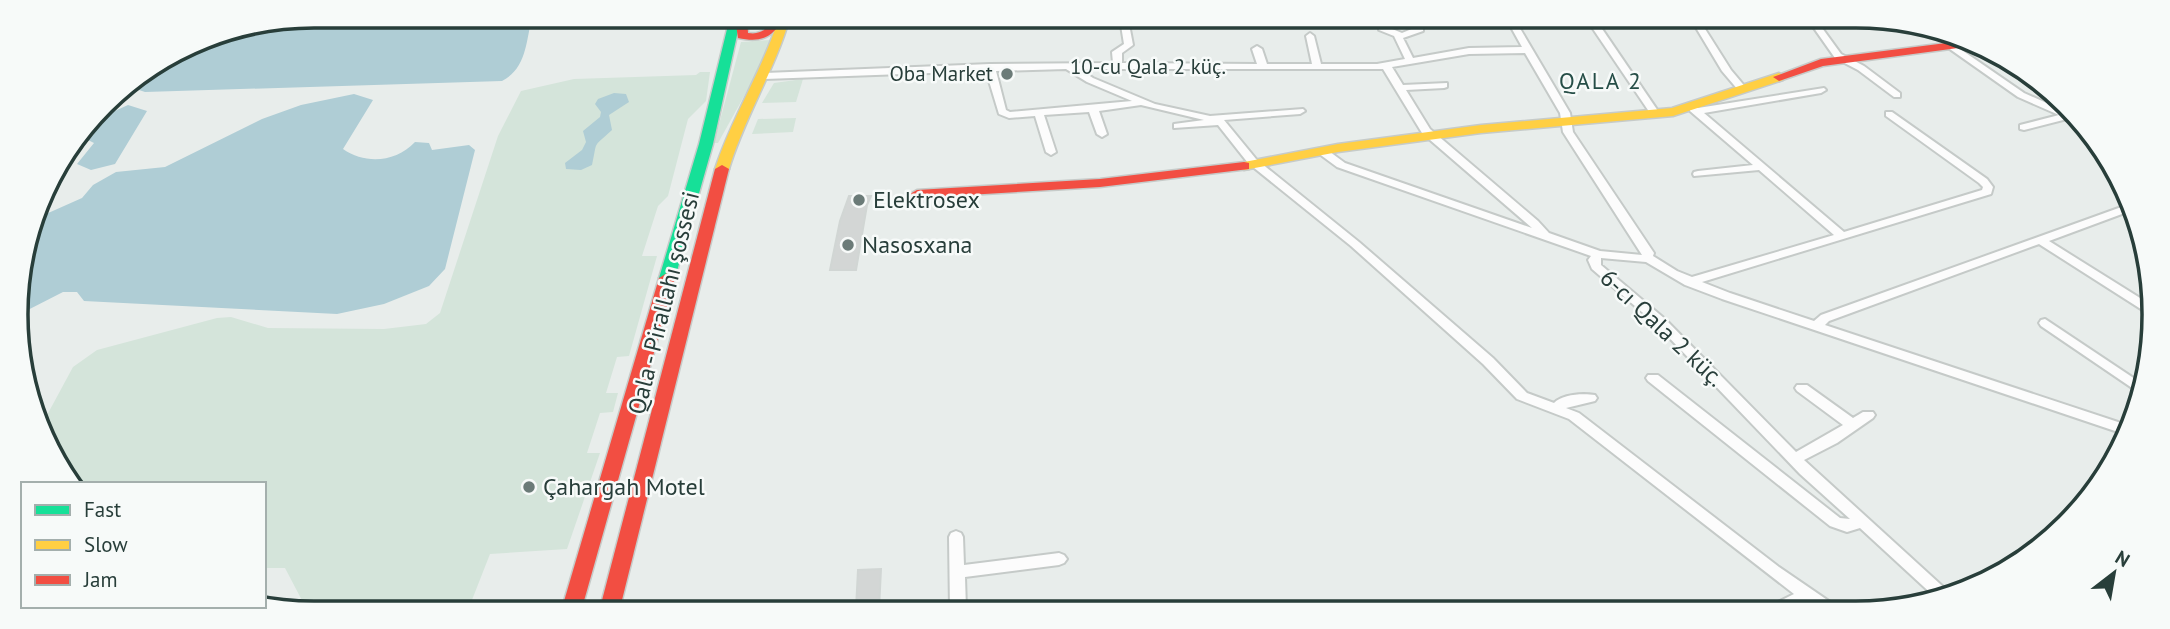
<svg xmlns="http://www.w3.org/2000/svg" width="2170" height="629" font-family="'PT Sans',sans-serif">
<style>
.green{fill:#d4e4da}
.water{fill:#afcdd5}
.building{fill:#d3d6d5;stroke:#d1d6d4;stroke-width:2}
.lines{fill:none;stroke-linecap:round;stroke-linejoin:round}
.street-casing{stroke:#c5cac8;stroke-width:4}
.fast-casing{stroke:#c6cbc9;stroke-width:3}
.slow-casing{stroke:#c6cbc9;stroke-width:3}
.jam-casing{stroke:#c6cbc9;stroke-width:3}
.street{fill:#fcfcfc;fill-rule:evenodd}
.fast{fill:#16e098;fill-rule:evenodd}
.slow{fill:#ffcf43;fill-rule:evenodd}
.jam{fill:#f24e42;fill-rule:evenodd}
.poi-dot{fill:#6b7b78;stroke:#f7faf9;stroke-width:2.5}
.labels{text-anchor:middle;stroke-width:5;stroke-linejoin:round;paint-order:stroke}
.far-street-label{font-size:21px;fill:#283e3a;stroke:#f7faf9}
.far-poi-label{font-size:21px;fill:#283e3a;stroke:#f7faf9;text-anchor:end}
.far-quarter-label{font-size:23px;letter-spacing:2px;fill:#264e47;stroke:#f7faf9}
.poi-label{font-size:24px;fill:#283e3a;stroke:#f7faf9;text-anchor:start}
.street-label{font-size:24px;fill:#283e3a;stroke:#f7faf9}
.rim{fill:none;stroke:#283e3a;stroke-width:3.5}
</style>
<rect width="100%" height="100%" fill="#e8edeb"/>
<g class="green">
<polygon points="770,40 762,64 718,143 714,143 741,42"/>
<polygon points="700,72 710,72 706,101 688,119 668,196 658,206 642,256 657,256 629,356 617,357 606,393 618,393 613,412 600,413 587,453 600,453 567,549 490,554 470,605 306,608 285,568 264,568 264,484 71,484 46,432 50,424 46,417 73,367 97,350 217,318 231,317 268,328 384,329 426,324 440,313 498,136 521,91 574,79 696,75"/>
<polygon points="803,79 796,102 762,103 774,83"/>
<polygon points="796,118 793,132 752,134 758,119"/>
</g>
<g class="water">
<path d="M314 16H315L532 17C526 41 527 68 502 81L145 92 136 89 142 75 201 38Z"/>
<path d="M614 93 626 94 629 102 609 115 612 130C591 149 598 140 592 165L581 170 566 169 565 163 582 150 586 142 583 131 600 117 601 112 595 104 598 99Z"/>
<path d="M354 94 373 100 343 149C366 165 396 162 415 142L429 143 432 150 469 145 475 150 445 269 429 286 384 304 337 314 84 301 77 292H63L18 315 16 295 37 218 82 198 93 185 116 172 165 167 262 119 301 105Z"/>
<polygon points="128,105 147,111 115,164 91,170 77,164 94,143 84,138 95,120"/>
</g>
<g class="building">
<polygon points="849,196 871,196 867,205 856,270 830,270 840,221"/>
<polygon points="881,569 879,609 856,609 858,570"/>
</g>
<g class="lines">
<g class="street-casing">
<g id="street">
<path d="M1120 19H1128L1133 45 1122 53V63L1257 64 1252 49 1257 46 1262 49 1267 64H1312L1306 36 1310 33 1314 36 1321 64H1377L1405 59 1394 36 1379 30V26H1385L1402 33 1414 28 1406 20H1415L1423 27V31L1403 38 1413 58 1469 48 1522 47 1507 20H1515L1570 113 1573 132 1654 253 1653 256 1677 271 1692 277 1834 235 1759 170 1694 176 1693 174 1694 172 1698 171 1753 165 1690 111V107L1698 108 1824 88 1826 90 1821 93 1704 113 1844 232 1982 190 1983 187 1979 183 1886 116V112H1892L1987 179 1993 187 1991 194 1702 282 1730 293 1814 321 1821 315 2127 205 2130 211 2049 241 2148 303 2149 312 2144 311 2039 244 1829 321 1825 325 2130 426 2127 435 1722 299 1685 285 1646 262 1601 258V265L1665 319 1796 452 1843 425 1797 391 1795 388 1797 385H1807L1853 418 1863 412H1873L1875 415 1873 418 1837 443 1804 460 1951 594 1936 598 1860 528 1847 532 1830 526 1648 381 1646 378 1648 375H1658L1840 518 1850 519 1800 474 1657 325 1592 269 1588 260 1591 256 1337 167 1318 153V149H1326L1345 163 1532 228 1422 133 1383 69H1079L1093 78 1155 104 1210 116 1303 109 1305 111 1300 114 1224 120 1256 159 1359 242 1493 358 1527 393 1554 403C1562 394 1583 393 1595 395L1597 398 1595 401 1566 408 1579 413 1779 567 1836 606 1838 611H1817L1806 603 1791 611 1768 610 1770 606 1794 594 1569 419 1517 399 1483 364 1351 246 1248 163 1218 125 1174 128V124L1204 120 1141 105 1099 111 1107 134 1102 137 1097 134 1089 112 1044 115 1056 152 1051 155 1046 152 1035 116 1009 118 999 114 986 71 765 79 760 76 765 73 990 64 1113 63 1112 52 1124 44ZM1525 53 1560 113 1563 132 1642 255 1600 251 1549 233 1538 221 1430 129 1406 90 1444 88 1447 87V83L1403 85 1392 67 1469 54ZM1066 69 1087 82 1132 101 1010 112 1006 110 996 71Z"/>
<polygon points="1587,20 1596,20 1660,114 1658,116 1652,116"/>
<polygon points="1692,21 1700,21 1731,70 1747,89 1745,91 1739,91 1722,71"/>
<polygon points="1809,21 1817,21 1841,54 1864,66 1900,93 1900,97 1894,97 1858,70 1835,58"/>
<polygon points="1950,42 2024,93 2067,112 2076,120 2067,119 2024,130 2020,129 2020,125 2059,115 2018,97 1947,47 1946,45"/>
<polygon points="2045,319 2144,385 2141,394 2041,326 2039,323 2041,320"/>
<polygon points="956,531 961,533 963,537 964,565 1059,553 1064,555 1067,559 1064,563 1059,565 965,577 966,609 950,609 949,537 951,533"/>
</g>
</g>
<g class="fast-casing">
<polygon id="fast" points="730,17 741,17 713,144 675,278 667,283 659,278 699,144"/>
</g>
<g class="slow-casing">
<g id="slow">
<path d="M779 17H790C775 70 745 116 729 169L727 172H717L715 169C732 116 763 70 779 17Z"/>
<polygon points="1779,73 1785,77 1783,80 1673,116 1481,133 1338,152 1244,170 1237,166 1244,162 1338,144 1481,125 1672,108"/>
</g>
</g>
<g class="jam-casing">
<g id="jam">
<path d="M735 17H747L748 33C762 35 767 29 773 17H784C773 38 761 43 738 38Z"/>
<polygon points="1962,41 1973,46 1823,66 1779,81 1773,77 1821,59"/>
<polygon points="1244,162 1249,163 1249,169 1100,187 917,198 910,194 917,190 1100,179"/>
<polygon points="722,165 729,169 620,608 600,608 715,169"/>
<polygon points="667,273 675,278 582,608 562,608 659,278"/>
</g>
</g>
<use href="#street" class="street"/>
<use href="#fast" class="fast"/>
<use href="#slow" class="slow"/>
<use href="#jam" class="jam"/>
</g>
<g class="poi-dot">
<circle cx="1007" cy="74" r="7"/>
<circle cx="859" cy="200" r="7"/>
<circle cx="848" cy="245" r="7"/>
<circle cx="529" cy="487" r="7"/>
</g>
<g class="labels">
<g class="far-street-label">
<text x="1148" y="74">10-cu Qala 2 küç.</text>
</g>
<g class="far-poi-label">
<text x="993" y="81">Oba Market</text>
</g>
<g class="far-quarter-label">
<text x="1601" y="89">QALA 2</text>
</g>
<g class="poi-label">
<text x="873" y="208">Elektrosex</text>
<text x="862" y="253">Nasosxana</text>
<text x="543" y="495">Çahargah Motel</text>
</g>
<g class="street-label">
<text transform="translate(664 303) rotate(-76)" y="8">Qala - Pirallahı şossesi</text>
<text transform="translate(1662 328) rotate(43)" y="8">6-cı Qala 2 küç.</text>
</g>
</g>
<path d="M0 0H2170V629H0ZM314 28H1856A286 286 0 0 1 2142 314V315A286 286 0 0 1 1856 601H314A286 286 0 0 1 28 315V314A286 286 0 0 1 314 28Z" fill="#f7faf9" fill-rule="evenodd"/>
<path class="rim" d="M314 28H1856A286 286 0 0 1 2142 314V315A286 286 0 0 1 1856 601H314A286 286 0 0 1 28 315V314A286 286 0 0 1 314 28Z"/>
<rect x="21" y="482" width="245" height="126" fill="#f7faf9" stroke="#a4afad" stroke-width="2"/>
<rect x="35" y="505" width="35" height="10" fill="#16e098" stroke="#a4afad" stroke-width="2"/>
<text x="84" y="517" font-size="21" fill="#283e3a">Fast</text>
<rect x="35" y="540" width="35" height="10" fill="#ffcf43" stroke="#a4afad" stroke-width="2"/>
<text x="84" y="552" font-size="21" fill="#283e3a">Slow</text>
<rect x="35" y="575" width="35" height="10" fill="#f24e42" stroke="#a4afad" stroke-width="2"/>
<text x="84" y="587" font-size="21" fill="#283e3a">Jam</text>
<g transform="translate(2114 573) rotate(31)" stroke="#f7faf9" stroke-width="5" paint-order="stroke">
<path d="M0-5L12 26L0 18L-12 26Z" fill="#283e3a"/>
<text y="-10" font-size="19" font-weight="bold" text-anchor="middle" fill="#283e3a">N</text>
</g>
</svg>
